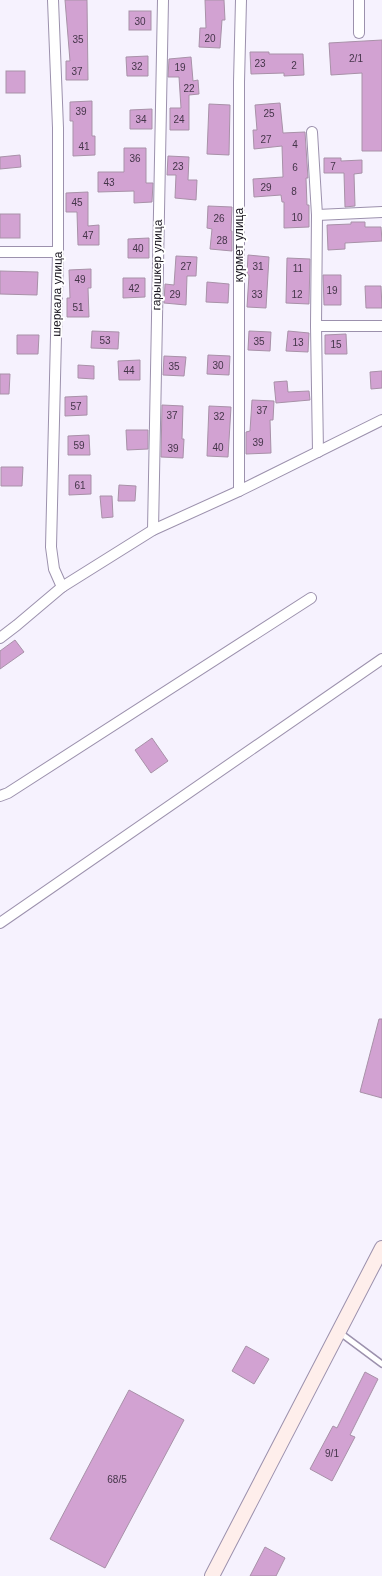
<svg xmlns="http://www.w3.org/2000/svg" width="382" height="1576" font-family="Helvetica,sans-serif">
<style>
.building{fill:#d2a2d2;stroke:#a891a8}
.lines{fill:none;stroke-linecap:round;stroke-linejoin:round}
.service-casing{stroke:#9c91ad;stroke-width:8}
.minor-casing{stroke:#9c91ad;stroke-width:12}
.secondary-casing{stroke:#9c91ad;stroke-width:16}
.service{stroke:#fff;stroke-width:5}
.minor{stroke:#fff;stroke-width:10}
.secondary{stroke:#feeeeb;stroke-width:14}
.labels{text-anchor:middle;stroke-width:4;stroke-linejoin:round;paint-order:stroke}
.number-label{font-size:10px;fill:#443549}
.street-label{font-size:12px;fill:#15111b;stroke:#fff}
</style>
<rect width="100%" height="100%" fill="#f6f2fe"/>
<g class="building">
<polygon points="65,0 87,0 88,80 66,80 66,61 70,61"/>
<polygon points="205,0 224,0 225,20 222,20 220,48 199,47 200,28 206,28"/>
<rect x="129" y="11" width="22" height="19"/>
<polygon points="382,40 382,151 362,151 362,73 331,75 329,43"/>
<polygon points="250,52 269,52 269,54 303,54 304,75 284,76 284,73 251,74"/>
<polygon points="148,56 148,76 127,76 126,57"/>
<polygon points="191,57 193,81 198,80 199,94 189,95 189,130 170,130 170,108 181,108 179,77 168,77 169,59"/>
<rect x="6" y="71" width="19" height="22"/>
<polygon points="92,101 92,136 95,136 95,155 73,156 73,121 70,121 70,102"/>
<polygon points="280,103 283,133 305,132 308,178 306,178 307,205 309,205 309,227 284,228 284,202 282,202 281,195 254,197 253,179 283,177 282,146 254,149 253,130 257,130 255,105"/>
<polygon points="209,104 230,105 229,155 207,154"/>
<polygon points="152,109 152,129 130,129 130,110"/>
<polygon points="124,148 146,148 146,183 153,183 152,202 134,203 134,191 98,192 98,172 124,172"/>
<polygon points="20,155 21,167 0,169 0,157"/>
<polygon points="168,156 189,157 188,180 197,180 196,200 175,198 176,175 167,175"/>
<polygon points="324,158 341,158 341,161 362,160 362,173 354,174 355,206 345,207 344,173 324,173"/>
<polygon points="88,192 88,226 99,225 99,245 78,245 77,212 66,212 66,193"/>
<polygon points="208,206 232,207 231,231 232,231 232,251 210,249 212,229 207,228"/>
<rect x="0" y="214" width="20" height="24"/>
<polygon points="351,222 365,222 365,227 381,227 382,241 345,243 345,249 328,250 327,225 351,224"/>
<polygon points="149,238 149,258 128,258 128,239"/>
<polygon points="248,255 269,257 266,308 247,307 249,275 247,275"/>
<polygon points="176,256 197,257 196,276 187,276 186,305 164,303 165,284 174,285"/>
<polygon points="287,258 310,259 309,304 286,303"/>
<polygon points="91,269 91,288 88,288 89,317 67,317 67,298 70,298 69,270"/>
<polygon points="0,271 38,272 37,295 0,294"/>
<polygon points="323,275 341,275 341,305 324,305"/>
<polygon points="123,278 145,278 145,297 123,298"/>
<polygon points="207,282 229,284 228,303 206,302"/>
<polygon points="365,286 381,286 382,308 366,308"/>
<polygon points="92,331 119,332 118,349 91,348"/>
<polygon points="249,331 271,332 270,351 248,350"/>
<polygon points="288,331 309,333 308,352 286,351"/>
<polygon points="346,334 347,354 325,354 325,335"/>
<polygon points="17,335 39,335 38,354 17,354"/>
<polygon points="208,355 230,356 229,375 207,374"/>
<polygon points="164,356 186,357 184,376 163,375"/>
<polygon points="140,360 140,380 119,380 118,361"/>
<polygon points="78,365 94,366 94,379 78,378"/>
<polygon points="382,371 382,388 371,389 370,372"/>
<polygon points="0,374 10,374 9,394 0,394"/>
<polygon points="287,381 288,392 309,391 310,400 276,403 274,382"/>
<polygon points="87,396 87,415 65,416 65,397"/>
<polygon points="252,400 274,401 273,420 270,420 271,453 246,454 246,432 250,431"/>
<polygon points="162,405 183,406 182,439 184,439 183,458 161,457"/>
<polygon points="209,406 231,407 228,457 207,456"/>
<polygon points="126,430 148,430 148,449 127,450"/>
<polygon points="89,435 90,455 68,455 68,436"/>
<polygon points="1,467 23,467 22,486 1,486"/>
<polygon points="69,475 91,475 91,494 69,495"/>
<polygon points="119,485 136,486 135,501 118,501"/>
<polygon points="100,496 112,496 113,517 102,518"/>
<polygon points="15,640 24,652 0,669 0,651"/>
<polygon points="152,738 168,761 151,773 135,750"/>
<polygon points="379,1019 382,1019 382,1098 360,1092"/>
<polygon points="246,1346 269,1359 254,1384 232,1371"/>
<polygon points="365,1372 378,1379 350,1435 355,1437 332,1481 310,1469 333,1426 337,1428"/>
<polygon points="129,1390 184,1420 105,1568 50,1539"/>
<polygon points="265,1547 285,1558 276,1576 250,1576"/>
</g>
<g class="lines">
<g class="service-casing">
<polyline id="service" points="339,1332 382,1364"/>
</g>
<g class="minor-casing">
<g id="minor">
<polyline points="53,0 58,128 58,252 51,547 54,569 62,587"/>
<polyline points="359,33 359,0"/>
<polyline points="312,132 317,215 316,326 318,452"/>
<polyline points="317,215 382,212"/>
<polyline points="0,252 58,252"/>
<polyline points="316,326 382,326"/>
<polyline points="239,491 239,82 241,0"/>
<polyline points="153,530 163,0"/>
<polyline points="0,638 17,625 62,587 153,530 239,491 382,420"/>
<polyline points="0,796 8,793 311,598"/>
<polyline points="0,923 382,659"/>
</g>
</g>
<g class="secondary-casing">
<polyline id="secondary" points="212,1576 382,1248"/>
</g>
<use href="#service" class="service"/>
<use href="#minor" class="minor"/>
<use href="#secondary" class="secondary"/>
</g>
<g class="labels">
<g class="number-label">
<text x="140" y="25">30</text>
<text x="210" y="42">20</text>
<text x="78" y="43">35</text>
<text x="356" y="62">2/1</text>
<text x="260" y="67">23</text>
<text x="294" y="69">2</text>
<text x="137" y="70">32</text>
<text x="180" y="71">19</text>
<text x="77" y="75">37</text>
<text x="189" y="92">22</text>
<text x="81" y="115">39</text>
<text x="269" y="117">25</text>
<text x="141" y="123">34</text>
<text x="179" y="123">24</text>
<text x="266" y="143">27</text>
<text x="295" y="148">4</text>
<text x="84" y="150">41</text>
<text x="135" y="162">36</text>
<text x="178" y="170">23</text>
<text x="333" y="170">7</text>
<text x="295" y="171">6</text>
<text x="109" y="186">43</text>
<text x="266" y="191">29</text>
<text x="294" y="195">8</text>
<text x="77" y="206">45</text>
<text x="297" y="221">10</text>
<text x="219" y="222">26</text>
<text x="88" y="239">47</text>
<text x="222" y="244">28</text>
<text x="138" y="252">40</text>
<text x="186" y="270">27</text>
<text x="258" y="270">31</text>
<text x="298" y="272">11</text>
<text x="80" y="283">49</text>
<text x="134" y="292">42</text>
<text x="332" y="294">19</text>
<text x="175" y="298">29</text>
<text x="257" y="298">33</text>
<text x="297" y="298">12</text>
<text x="78" y="311">51</text>
<text x="105" y="344">53</text>
<text x="259" y="345">35</text>
<text x="298" y="346">13</text>
<text x="336" y="348">15</text>
<text x="218" y="369">30</text>
<text x="174" y="370">35</text>
<text x="129" y="374">44</text>
<text x="76" y="410">57</text>
<text x="262" y="414">37</text>
<text x="172" y="419">37</text>
<text x="219" y="420">32</text>
<text x="258" y="446">39</text>
<text x="79" y="449">59</text>
<text x="218" y="451">40</text>
<text x="173" y="452">39</text>
<text x="80" y="489">61</text>
<text x="332" y="1457">9/1</text>
<text x="117" y="1483">68/5</text>
</g>
<g class="street-label">
<text transform="translate(239 245) rotate(-90)" y="4">курмет улица</text>
<text transform="translate(157 265) rotate(-89)" y="4">гарышкер улица</text>
<text transform="translate(57 294) rotate(-89)" y="4">шеркала улица</text>
</g>
</g>
</svg>
